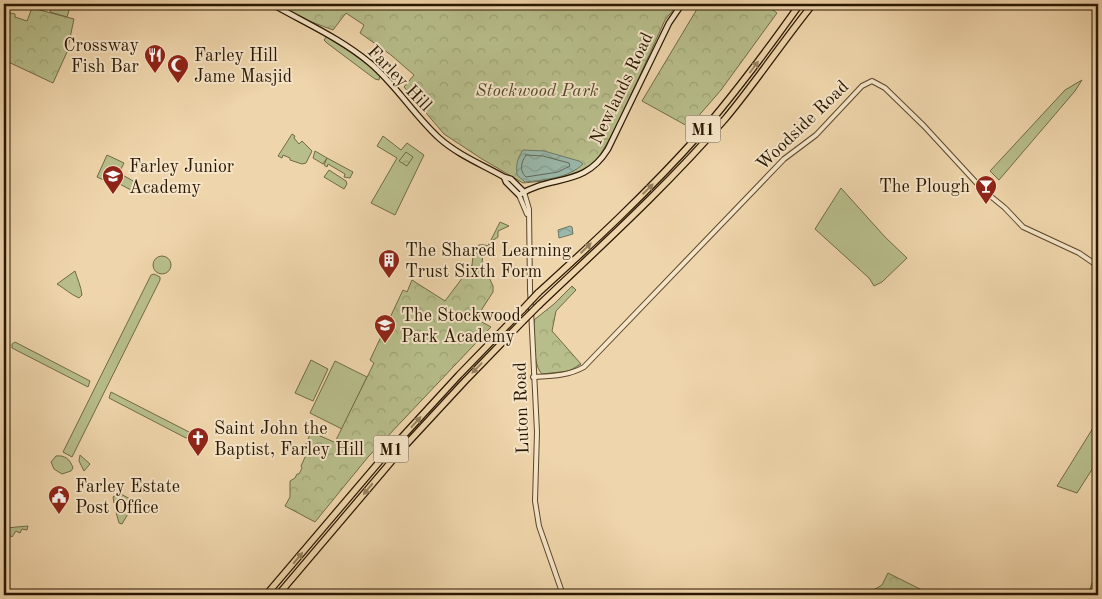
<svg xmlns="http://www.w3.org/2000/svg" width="1102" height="599" font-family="'Old Standard TT',serif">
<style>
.grass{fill:#b7be8b;stroke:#706a46}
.forest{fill:url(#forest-crowns);stroke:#706a46}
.water{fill:url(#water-waves);stroke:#6d7867}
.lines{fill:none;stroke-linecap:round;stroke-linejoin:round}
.shore{stroke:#626856;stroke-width:1}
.tertiary-casing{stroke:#5a462b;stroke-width:6}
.secondary-casing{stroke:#291700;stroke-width:7}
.motorway-casing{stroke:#291700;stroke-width:8}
.tertiary{stroke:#f5e4c8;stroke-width:4}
.secondary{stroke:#f5e4c8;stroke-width:4.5}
.motorway{stroke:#efd5ab;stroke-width:5.5}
.motorway-bridge-casing{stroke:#291700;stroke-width:8;stroke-linecap:butt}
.motorway-bridge{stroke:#efd5ab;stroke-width:5.5}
.oneway{fill:#96805e}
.labels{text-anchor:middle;stroke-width:4;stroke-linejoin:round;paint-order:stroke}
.shield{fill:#f5e4c8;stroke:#66543c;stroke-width:1}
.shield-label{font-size:16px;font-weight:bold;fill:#291700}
.poi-label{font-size:18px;fill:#291700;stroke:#f5e4c8;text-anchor:start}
.street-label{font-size:18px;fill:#291700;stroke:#f5e4c8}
.park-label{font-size:18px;font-style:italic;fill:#54492a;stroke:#f5e4c8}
</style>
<defs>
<pattern id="forest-crowns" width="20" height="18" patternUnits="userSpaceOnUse" patternTransform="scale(1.25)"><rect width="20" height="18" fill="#b7be8b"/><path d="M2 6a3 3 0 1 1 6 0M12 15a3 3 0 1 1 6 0" fill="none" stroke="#9da376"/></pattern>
<pattern id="water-waves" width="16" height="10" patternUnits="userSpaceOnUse" patternTransform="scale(1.25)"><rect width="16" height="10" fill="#9ab8ab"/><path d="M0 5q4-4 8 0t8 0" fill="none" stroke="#859d91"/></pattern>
</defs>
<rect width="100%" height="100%" fill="#efd5ab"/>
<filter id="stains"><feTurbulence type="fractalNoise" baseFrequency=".004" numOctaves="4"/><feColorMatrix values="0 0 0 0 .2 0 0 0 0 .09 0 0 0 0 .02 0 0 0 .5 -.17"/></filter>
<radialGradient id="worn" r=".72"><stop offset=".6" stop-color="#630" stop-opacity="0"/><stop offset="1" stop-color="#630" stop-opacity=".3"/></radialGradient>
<g class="grass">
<polygon points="53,4 71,4 67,17 50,12"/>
<polygon points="327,36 364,61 380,76 379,80 375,79 327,43 324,40"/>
<polygon points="1082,80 1075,91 999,180 990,171 1065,90"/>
<polygon points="292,134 295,136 294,138 299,144 302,141 312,151 306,163 302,164 290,160 290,158 283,155 282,158 278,156"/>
<polygon points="383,136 401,150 407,143 424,155 395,215 371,203 397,158 377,146"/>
<polygon points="315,151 327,158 323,164 313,158"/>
<polygon points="107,155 124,163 119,173 135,182 131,190 116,182 114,185 97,177"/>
<polygon points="327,158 353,172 350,178 344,177 345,174 328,164 327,167 324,165"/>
<polygon points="329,170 346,181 347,184 344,189 324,177"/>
<polygon points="841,188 885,237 907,258 882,282 874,286 869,278 815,229"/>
<circle cx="162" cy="265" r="9"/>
<path d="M75 271C77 278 81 286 82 295L79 298C70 294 64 288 57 284Z"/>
<polygon points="154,274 160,277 160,280 72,457 63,452 151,275"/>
<polygon points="15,342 90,381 88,387 12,348 12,344"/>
<polygon points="311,360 328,369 313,401 295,393"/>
<polygon points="335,361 367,377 342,429 310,413"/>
<polygon points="111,392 189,432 190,436 186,438 109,398"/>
<polygon points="1098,420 1098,460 1077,493 1057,486"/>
<polygon points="80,455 90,464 84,471 79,461"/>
<path d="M56 456C65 455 70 459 73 468L71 471 62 474 54 469 51 462Z"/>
<polygon points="119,493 132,500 114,503 113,497"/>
<polygon points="132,507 122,524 119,523 116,512"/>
<polygon points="1098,574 1098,595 1088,595 1092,583"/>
</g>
<g class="forest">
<polygon points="277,4 678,4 665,20 616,128 594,165 563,179 523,183 482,159 444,134 404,87 414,75 391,55 360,33 364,25 346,13 333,30 301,18"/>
<polygon points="700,4 765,4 777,13 721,90 689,127 642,101"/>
<polygon points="32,8 74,19 67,52 53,83 4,60 4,18 6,12 15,14 15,17 27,21"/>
<polygon points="406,152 413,157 407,166 399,161"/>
<path d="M500 222 509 226 498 231V237L492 241 483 255 482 262 493 286V292L482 309 478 320 491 327 368 457 315 522 285 506 290 497V481L295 478 297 474H299L302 468 301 466 306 455 302 453 311 432 357 452 336 440 374 363 370 360 403 290 407 292 412 280 445 301 472 265 474 248C479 244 482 244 488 246Z"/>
<path d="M572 286 576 290 556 311 552 331 581 364 569 371 542 374C533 366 533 333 534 320L554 304Z"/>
<polygon points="28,526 27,530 22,529 20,533 16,531 12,537 6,533 6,528"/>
<polygon points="888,573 932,595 865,595 882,585"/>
</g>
<g class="water">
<path d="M523 150 544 151 579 161 583 164C569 178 544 180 525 182L517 175C516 164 517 159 523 150Z"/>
<polygon points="570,226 572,227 573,234 559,238 558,230"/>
</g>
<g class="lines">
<path class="shore" d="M526 155 543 156 569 163 570 166 558 172 526 177C519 171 521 162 526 155Z"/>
<g class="tertiary-casing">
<g id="tertiary">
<polyline points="524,192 529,209 530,289 537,432 535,501 539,526 563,595"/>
<polyline points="519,195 527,214"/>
<path d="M533 377C552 376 568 376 584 367L784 159 816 135 862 86 872 81 885 88 924 126 983 190 1005 208 1023 227 1079 253 1098 266"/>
</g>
</g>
<g class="secondary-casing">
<g id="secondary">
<path d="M272 4C305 23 340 38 370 63 396 85 414 115 439 138 458 155 483 165 504 177L511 179 524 192"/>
<path d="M504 177 506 182 519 195C552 174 584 188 608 149L669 23 682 4"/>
</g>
</g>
<g class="motorway-casing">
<g id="motorway">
<path d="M538 293C593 243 648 192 698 136 735 94 768 49 800 4"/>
<path d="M539 305C602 245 668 185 725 119 756 82 783 41 813 4"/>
<polyline points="266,595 380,461 459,375 523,309"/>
<polyline points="278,595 402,449 465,381 523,321"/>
</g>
</g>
<use href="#tertiary" class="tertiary"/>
<use href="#secondary" class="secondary"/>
<use href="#motorway" class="motorway"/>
<g class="motorway-bridge-casing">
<g id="motorway-bridge">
<polyline points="523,309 538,293"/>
<polyline points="523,321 539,305"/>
</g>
</g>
<use href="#motorway-bridge" class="motorway-bridge"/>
</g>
<defs><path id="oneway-solid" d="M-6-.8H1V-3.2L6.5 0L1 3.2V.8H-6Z" transform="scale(1.25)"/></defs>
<g class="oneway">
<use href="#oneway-solid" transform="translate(754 67) rotate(-53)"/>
<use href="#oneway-solid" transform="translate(648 189) rotate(-44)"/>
<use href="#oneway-solid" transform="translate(586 248) rotate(-44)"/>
<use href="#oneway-solid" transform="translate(477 368) rotate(134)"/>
<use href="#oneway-solid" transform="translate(416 422) rotate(-48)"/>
<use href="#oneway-solid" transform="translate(368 489) rotate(130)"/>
<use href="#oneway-solid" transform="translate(298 558) rotate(-50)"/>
</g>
<defs>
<g id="restaurant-pin" transform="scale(1.125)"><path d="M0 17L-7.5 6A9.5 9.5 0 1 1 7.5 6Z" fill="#8f2418" stroke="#f5e4c8"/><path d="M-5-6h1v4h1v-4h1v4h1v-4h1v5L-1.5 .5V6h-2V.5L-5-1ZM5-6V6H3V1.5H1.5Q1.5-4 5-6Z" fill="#fff"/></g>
<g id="mosque-pin" transform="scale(1.125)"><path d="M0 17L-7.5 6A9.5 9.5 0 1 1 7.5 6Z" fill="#8f2418" stroke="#f5e4c8"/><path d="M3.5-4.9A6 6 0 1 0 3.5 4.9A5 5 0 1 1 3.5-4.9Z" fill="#fff"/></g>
<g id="school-pin" transform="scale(1.125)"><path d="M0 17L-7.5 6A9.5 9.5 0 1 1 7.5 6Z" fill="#8f2418" stroke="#f5e4c8"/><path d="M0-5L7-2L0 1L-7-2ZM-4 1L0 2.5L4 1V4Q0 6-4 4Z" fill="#fff"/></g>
<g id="bar-pin" transform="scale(1.125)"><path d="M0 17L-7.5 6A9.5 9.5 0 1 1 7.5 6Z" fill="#8f2418" stroke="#f5e4c8"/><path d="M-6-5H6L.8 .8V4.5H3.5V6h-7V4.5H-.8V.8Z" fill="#fff"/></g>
<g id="building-pin" transform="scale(1.125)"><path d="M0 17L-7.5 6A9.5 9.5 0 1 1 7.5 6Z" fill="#8f2418" stroke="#f5e4c8"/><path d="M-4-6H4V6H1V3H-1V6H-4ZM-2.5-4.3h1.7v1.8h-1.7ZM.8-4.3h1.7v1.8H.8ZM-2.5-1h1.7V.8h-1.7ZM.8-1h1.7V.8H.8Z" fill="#fff"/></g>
<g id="church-pin" transform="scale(1.125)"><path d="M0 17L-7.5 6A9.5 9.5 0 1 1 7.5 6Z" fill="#8f2418" stroke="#f5e4c8"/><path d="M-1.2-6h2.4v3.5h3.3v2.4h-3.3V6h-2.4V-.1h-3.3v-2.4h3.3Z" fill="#fff"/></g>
<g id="civic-pin" transform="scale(1.125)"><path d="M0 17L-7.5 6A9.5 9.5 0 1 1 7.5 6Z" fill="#8f2418" stroke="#f5e4c8"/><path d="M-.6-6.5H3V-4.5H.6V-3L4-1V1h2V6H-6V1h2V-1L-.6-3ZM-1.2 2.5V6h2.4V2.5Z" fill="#fff"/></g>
</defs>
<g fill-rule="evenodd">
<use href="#restaurant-pin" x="155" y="55"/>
<use href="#mosque-pin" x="178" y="65"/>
<use href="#school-pin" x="113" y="176"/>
<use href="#bar-pin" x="986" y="186"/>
<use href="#building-pin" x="389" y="260"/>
<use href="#school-pin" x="385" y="325"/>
<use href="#church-pin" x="198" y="438"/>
<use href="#civic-pin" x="59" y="496"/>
</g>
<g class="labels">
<g class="shield">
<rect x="685.5" y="115.5" width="35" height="27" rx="4"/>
<rect x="373.5" y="435.5" width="35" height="27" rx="4"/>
</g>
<g class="shield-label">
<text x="703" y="135">M1</text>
<text x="391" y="455">M1</text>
</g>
<g class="poi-label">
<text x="139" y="51" text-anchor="end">Crossway<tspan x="139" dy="21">Fish Bar</tspan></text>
<text x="194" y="61">Farley Hill<tspan x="194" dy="21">Jame Masjid</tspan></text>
<text x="129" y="172">Farley Junior<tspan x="129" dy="21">Academy</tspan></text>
<text x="970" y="192" text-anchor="end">The Plough</text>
<text x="405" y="256">The Shared Learning<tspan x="405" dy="21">Trust Sixth Form</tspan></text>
<text x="401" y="321">The Stockwood<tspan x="401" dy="21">Park Academy</tspan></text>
<text x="214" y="434">Saint John the<tspan x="214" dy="21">Baptist, Farley Hill</tspan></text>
<text x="75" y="492">Farley Estate<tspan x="75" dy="21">Post Office</tspan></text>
</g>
<g class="street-label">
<text transform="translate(400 78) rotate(46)" y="6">Farley Hill</text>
<text transform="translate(621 88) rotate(-64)" y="6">Newlands Road</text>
<text transform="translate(802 125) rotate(-44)" y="6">Woodside Road</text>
<text transform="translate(521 408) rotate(-92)" y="6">Luton Road</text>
</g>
<g class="park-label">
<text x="537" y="96">Stockwood Park</text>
</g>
</g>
<rect width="1102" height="599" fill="none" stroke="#efd5ab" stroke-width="20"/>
<rect x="5" y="5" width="1092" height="589" fill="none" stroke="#291700" stroke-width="2.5"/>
<rect x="10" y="10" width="1082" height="579" fill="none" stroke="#291700"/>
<rect width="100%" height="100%" filter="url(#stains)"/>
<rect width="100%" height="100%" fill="url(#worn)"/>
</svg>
